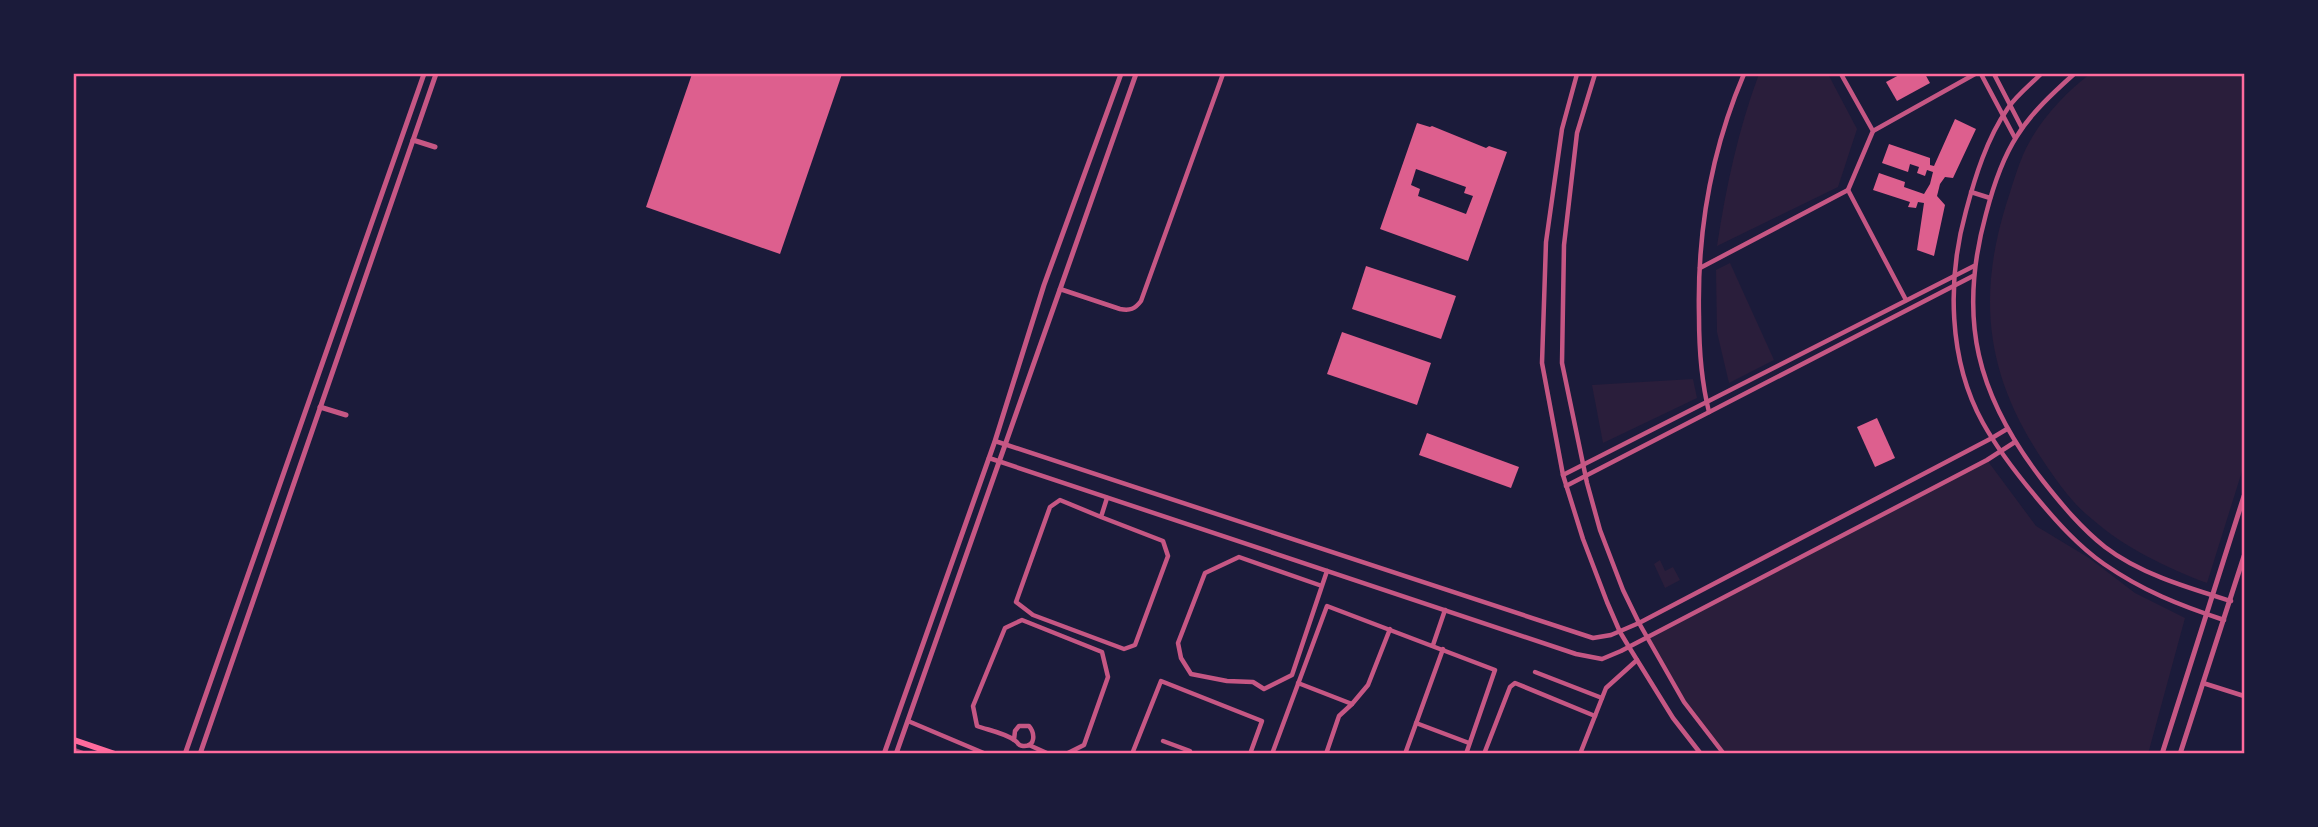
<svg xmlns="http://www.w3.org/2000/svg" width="2318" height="827" font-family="'Work Sans',sans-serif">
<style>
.green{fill:#2a1e3b}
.building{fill:#dd5f8e;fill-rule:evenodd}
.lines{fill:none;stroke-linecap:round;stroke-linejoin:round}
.minor{stroke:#c65784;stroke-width:4.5}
.tertiary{stroke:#c65784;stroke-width:5}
.secondary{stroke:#ff6b9d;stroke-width:6}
.rail{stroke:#a44b75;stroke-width:2.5}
.neatline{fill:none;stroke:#ff6b9d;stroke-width:2.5}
</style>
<rect width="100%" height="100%" fill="#1b1b3a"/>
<g class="green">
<path d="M1759 74H1828L1857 129 1838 187 1717 246C1726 187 1738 130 1759 74Z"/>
<path d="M2090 74H2244V465L2207 583C2167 568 2125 548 2092 519 2073 504 2058 483 2044 462 1988 379 1976 302 2006 205 2013 184 2019 160 2030 141 2044 116 2067 91 2090 74Z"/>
<polygon points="1730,263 1774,360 1729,383 1717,332 1716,270"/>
<polygon points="1693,379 1697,398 1603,443 1592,385"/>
<polygon points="1987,460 2036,526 2089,558 2135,593 2185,618 2148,754 1725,753 1692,712 1647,637"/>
<polygon points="1660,560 1665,571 1673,567 1680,580 1665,588 1654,564"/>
</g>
<g class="building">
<polygon points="692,74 842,74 780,254 646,207"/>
<polygon points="1901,74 1925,74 1930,83 1897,101 1886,82"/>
<polygon points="1955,119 1976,129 1953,178 1945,177 1940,184 1937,196 1945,205 1934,256 1917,250 1924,203 1918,202 1916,208 1908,207 1910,202 1873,190 1879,173 1905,182 1904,187 1924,194 1930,184 1933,172 1927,170 1925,176 1917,173 1919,167 1910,164 1908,172 1882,163 1889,144 1930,158 1930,165 1934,166"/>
<path d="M1417 123 1430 127 1432 126 1486 148 1489 146 1507 152 1468 261 1380 229ZM1416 169 1466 187 1464 193 1473 196 1466 214 1418 196 1420 189 1411 185Z"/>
<polygon points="1366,266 1456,296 1441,339 1352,309"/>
<polygon points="1342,332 1431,363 1417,405 1327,374"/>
<polygon points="1877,418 1895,458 1875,467 1857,427"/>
<polygon points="1427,433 1519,467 1511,488 1419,455"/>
</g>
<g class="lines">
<g class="minor">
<polyline points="1577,74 1562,129 1546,242 1542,363 1563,475 1583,539 1607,602 1620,632 1629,647 1673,718 1701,754"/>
<polyline points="1595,74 1577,133 1564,245 1562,363 1587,483 1600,530 1623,590 1639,623 1684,702 1724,754"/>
<polyline points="1981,74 2015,138"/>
<polyline points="1994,74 2022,128"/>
<path d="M2041 74C2030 85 2017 95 2008 108 1987 138 1975 177 1966 211 1947 279 1948 360 1983 423 1998 450 2016 473 2036 497 2056 521 2078 546 2104 564 2143 591 2179 605 2224 620"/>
<path d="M2074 74C2053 93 2032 112 2017 136 2002 159 1993 187 1986 214 1957 319 1977 396 2043 481 2062 505 2081 528 2105 547 2140 574 2189 588 2231 601"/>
<polyline points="1873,131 1975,74"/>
<polyline points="1848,190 1906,300"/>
<polyline points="1971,192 1990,198"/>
<polyline points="1700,268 1848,190 1873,131 1841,74"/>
<path d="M1060 289 1120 309C1130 311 1135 309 1141 301L1223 74"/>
<path d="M1709 412C1701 380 1699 349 1699 316 1697 232 1711 151 1744 74"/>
<polyline points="995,441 1593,638 1611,635 1639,623 1992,438 2007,429"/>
<polyline points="989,458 1576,654 1602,659 1621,651 1987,460 2015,442"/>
<polyline points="1563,475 1974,266"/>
<polyline points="1566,486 1973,276"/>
<polyline points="1101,517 1060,500 1050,507 1016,602 1033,615 1124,649 1135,645 1168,556 1163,541 1101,517 1107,498"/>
<polyline points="1322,586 1239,557 1205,573 1178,643 1181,658 1191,674 1227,681 1253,682 1264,689 1292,675 1327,571"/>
<polyline points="1433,645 1445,610"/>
<polyline points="1535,672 1602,698"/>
<polyline points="1298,683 1352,704"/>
<polyline points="2203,683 2244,696"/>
<polyline points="908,721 986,754"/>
<polyline points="1416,723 1469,743"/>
<path d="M1014 740 1015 731 1019 726H1029C1035 733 1036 747 1023 746 1016 745 1020 743 1014 740 1005 733 988 730 977 726L973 706 1005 628 1022 620 1102 652 1108 677 1084 745 1066 754"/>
<polyline points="1163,741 1190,751 1189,754"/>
<polyline points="1029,745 1049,754"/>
<polyline points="1132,754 1161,681 1262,721 1250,754"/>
<polyline points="1272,754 1327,606 1495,670 1466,754"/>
<polyline points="1326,754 1339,716 1352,704 1368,685 1390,629"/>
<polyline points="1405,754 1443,649"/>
<polyline points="1484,754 1510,687 1515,683 1595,716"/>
<polyline points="1580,754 1606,688 1637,660"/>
</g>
<g class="tertiary">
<polyline points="413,140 435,147"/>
<polyline points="320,407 346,415"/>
<polyline points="185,754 424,74"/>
<polyline points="200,754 436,74"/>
<polyline points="884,754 995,441 1044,285 1121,74"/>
<polyline points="896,754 1136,74"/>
<polyline points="2162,754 2244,496"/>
<polyline points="2180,754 2244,556"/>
</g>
<polyline class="secondary" points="74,740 115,754"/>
<polyline class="rail" points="74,749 88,754"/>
</g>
<rect width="2318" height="827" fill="none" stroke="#1b1b3a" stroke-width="150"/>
<rect x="75" y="75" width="2168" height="677" class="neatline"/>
</svg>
